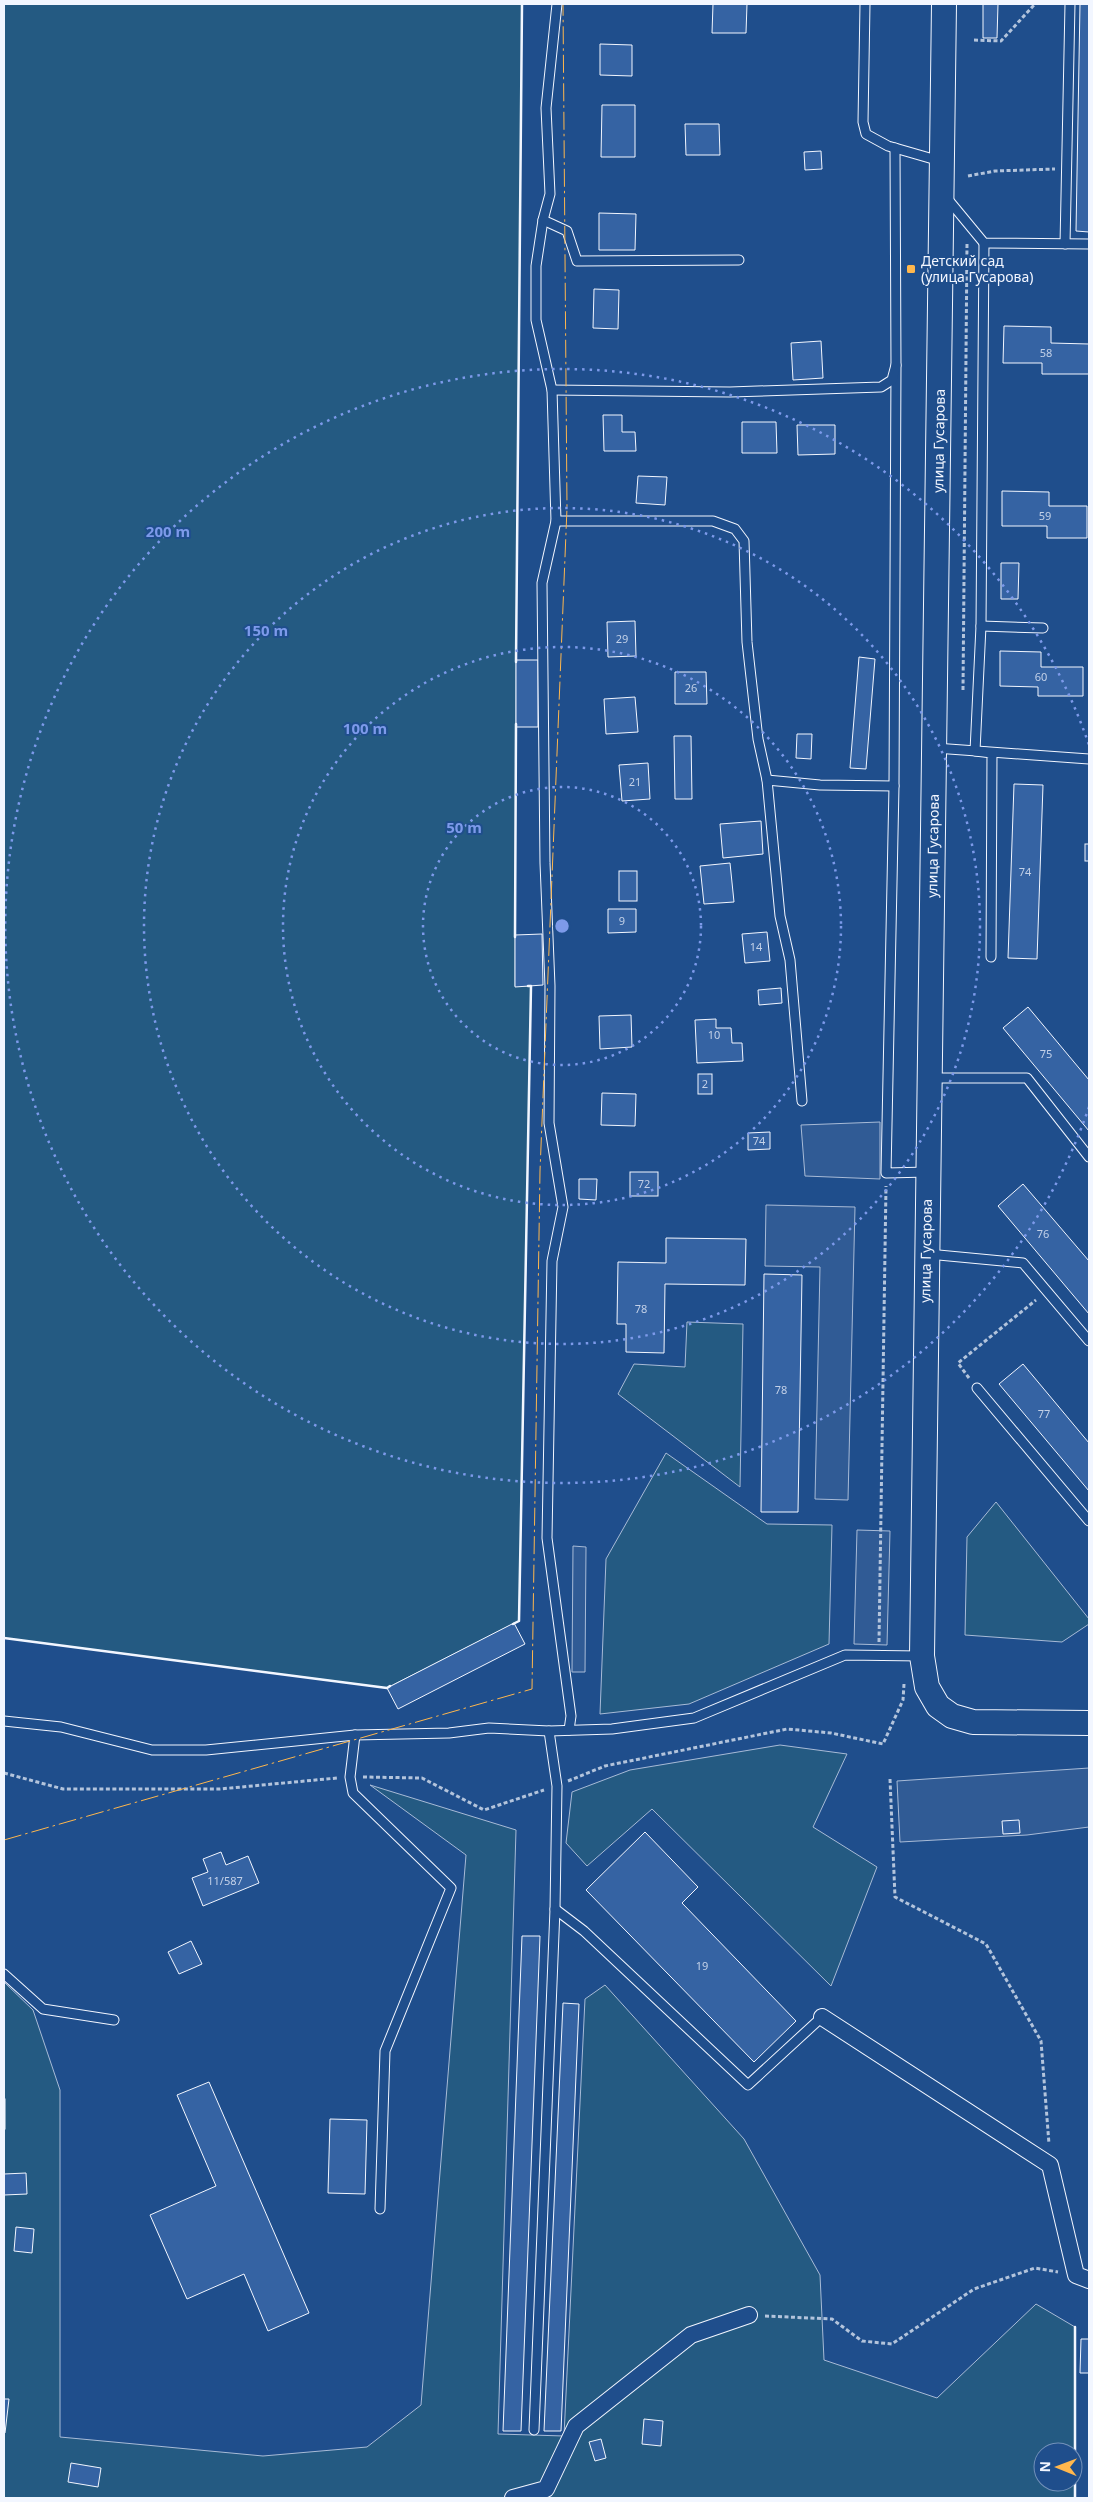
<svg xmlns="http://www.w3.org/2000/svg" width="1093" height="2502" font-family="'Noto Sans',sans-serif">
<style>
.green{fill:#245a82;stroke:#a8bbd7;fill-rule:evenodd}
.parking{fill:#305b95;stroke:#a8bbd7}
.building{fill:#3563a3;stroke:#f2f6ff}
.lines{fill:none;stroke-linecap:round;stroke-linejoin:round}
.lane-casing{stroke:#f2f6ff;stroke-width:11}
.street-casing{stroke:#f2f6ff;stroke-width:18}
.secondary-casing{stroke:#f2f6ff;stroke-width:26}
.path{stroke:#b3c4dc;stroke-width:3;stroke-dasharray:4 2.5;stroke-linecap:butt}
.lane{stroke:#1f4e8c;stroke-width:9}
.street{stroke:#1f4e8c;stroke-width:16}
.secondary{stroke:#1f4e8c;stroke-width:24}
.wall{stroke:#f2f6ff;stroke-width:2.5}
.power{stroke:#ffb74d;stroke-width:1;stroke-dasharray:18 4 2.5 4;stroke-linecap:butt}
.ring{fill:none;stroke:#7d9aea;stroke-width:2.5;stroke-dasharray:2.5 5}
.poi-dot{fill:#ffb74d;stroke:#1f4e8c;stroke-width:2}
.labels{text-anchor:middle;stroke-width:4;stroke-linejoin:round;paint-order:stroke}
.number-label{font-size:11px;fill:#c3d1e8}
.poi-label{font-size:14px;fill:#f2f6ff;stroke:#1f4e8c;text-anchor:start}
.street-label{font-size:14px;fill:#f2f6ff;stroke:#1f4e8c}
.centre{fill:#7d9aea;stroke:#1f4e8c;stroke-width:2.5}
.ring-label{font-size:15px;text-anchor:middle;font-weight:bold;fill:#7d9aea;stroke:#1f4e8c;stroke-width:4;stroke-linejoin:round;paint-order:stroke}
</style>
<rect width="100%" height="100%" fill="#1f4e8c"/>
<g class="green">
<polygon points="4,4 522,4 516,660 515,986 531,986 519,1621 387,1688 4,1638"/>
<polygon points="687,1322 743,1324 740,1487 618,1394 634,1364 685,1367"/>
<polygon points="666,1453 767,1524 832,1525 829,1644 689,1704 600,1714 606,1559"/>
<polygon points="996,1502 1089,1619 1089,1624 1062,1642 965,1635 967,1537"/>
<polygon points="780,1745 847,1754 813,1827 877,1867 831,1986 652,1809 587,1866 566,1843 572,1792 630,1770"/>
<path d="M370 1785 516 1830 498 2434 564 2436 585 1999 605 1985 744 2139 820 2275 824 2360 937 2398 1036 2304 1075 2327V2498H4V1982L33 2010 60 2090V2437L263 2456 367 2447 421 2405 466 1855ZM1043 2452H1073V2482H1043Z"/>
</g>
<g class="parking">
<polygon points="880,1122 880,1179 805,1176 801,1125"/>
<polygon points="766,1205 855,1207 848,1500 815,1499 820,1267 765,1266"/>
<polygon points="857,1530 890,1531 887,1645 854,1644"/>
<polygon points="573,1546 586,1547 585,1672 572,1672"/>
<polygon points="1089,1768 1089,1827 1027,1835 900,1842 897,1781"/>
</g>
<g class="building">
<polygon points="713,4 747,4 746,33 712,33"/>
<polygon points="983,4 998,4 997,38 983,38"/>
<polygon points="1080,4 1089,4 1089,232 1076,231"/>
<polygon points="600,44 632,45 632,76 600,75"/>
<polygon points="602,105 635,105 635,157 601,157"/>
<polygon points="685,124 719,124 720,155 686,155"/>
<polygon points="821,151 822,169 805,170 804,152"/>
<polygon points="599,213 636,214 635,250 599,250"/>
<polygon points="594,289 619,290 618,329 593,328"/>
<polygon points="1004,326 1051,327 1051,343 1089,344 1089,374 1042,374 1042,363 1003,363"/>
<polygon points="821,341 823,378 793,380 791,343"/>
<polygon points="603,415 622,415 622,432 635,432 636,451 604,451"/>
<polygon points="742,422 776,422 777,453 742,453"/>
<polygon points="797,425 835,425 835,454 798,455"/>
<polygon points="638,476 667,477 665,505 636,503"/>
<polygon points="1002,491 1049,492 1049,506 1087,506 1087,538 1047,538 1047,526 1002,526"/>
<polygon points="1001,563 1019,563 1018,599 1001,599"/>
<polygon points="635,621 636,656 608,657 607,622"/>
<polygon points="1000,651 1041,652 1041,667 1083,667 1083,696 1038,696 1038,687 1000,686"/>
<polygon points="859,657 875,659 866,769 850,768"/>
<rect x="516" y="660" width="22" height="67"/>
<polygon points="675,672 706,672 707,704 675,704"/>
<polygon points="635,697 638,732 606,734 604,699"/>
<polygon points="797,734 812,734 811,759 796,758"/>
<polygon points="674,736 691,736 692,799 675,799"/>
<polygon points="648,763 650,799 622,801 619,765"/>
<polygon points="1014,784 1043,785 1037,959 1008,958"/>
<polygon points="761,821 763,854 723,858 720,824"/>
<rect x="1085" y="844" width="4" height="17"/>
<polygon points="730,863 734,902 704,904 700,866"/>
<rect x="619" y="871" width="18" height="30"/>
<polygon points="608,909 636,909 636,932 608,933"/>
<polygon points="767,932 770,961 745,963 742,934"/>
<polygon points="542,934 543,985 515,987 515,935"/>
<polygon points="781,988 782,1003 759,1005 758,990"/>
<polygon points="1028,1007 1089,1080 1089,1131 1003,1028"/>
<polygon points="631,1015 632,1047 600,1049 599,1016"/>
<polygon points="716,1019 716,1028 731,1028 732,1043 742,1043 743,1061 697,1063 695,1020"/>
<rect x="698" y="1074" width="14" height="20"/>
<polygon points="602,1093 636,1094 635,1126 601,1125"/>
<polygon points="770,1132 770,1149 748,1150 748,1133"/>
<rect x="630" y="1172" width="28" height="24"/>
<polygon points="579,1179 597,1179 596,1200 579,1199"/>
<polygon points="1023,1184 1089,1261 1089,1314 998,1206"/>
<polygon points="666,1238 746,1239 745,1285 665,1284 664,1353 626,1352 626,1324 617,1324 618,1262 666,1263"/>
<polygon points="764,1274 802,1275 798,1512 761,1512"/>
<polygon points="1023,1364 1089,1443 1089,1491 999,1384"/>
<polygon points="514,1623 525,1644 398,1709 387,1688"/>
<polygon points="1019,1820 1020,1833 1003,1834 1002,1821"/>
<polygon points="645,1832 698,1887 682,1903 796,2021 754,2062 586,1890"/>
<polygon points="221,1852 226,1865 248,1856 259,1883 203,1906 192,1878 208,1872 203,1859"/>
<polygon points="522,1936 540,1936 521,2431 503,2431"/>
<polygon points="191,1941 202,1964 179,1974 168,1952"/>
<polygon points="563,2003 579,2004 561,2431 544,2431"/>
<polygon points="209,2082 309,2313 268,2331 244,2274 187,2299 150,2215 216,2186 177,2095"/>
<rect x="4" y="2099" width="1" height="30"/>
<polygon points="330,2119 367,2120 365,2194 328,2193"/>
<polygon points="26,2173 27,2194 4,2195 4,2174"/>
<polygon points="16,2227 34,2229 32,2253 14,2251"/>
<polygon points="1081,2339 1089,2339 1089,2373 1080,2373"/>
<polygon points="4,2399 9,2399 5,2433 4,2433"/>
<polygon points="644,2419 663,2421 661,2446 642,2444"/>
<polygon points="601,2439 606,2458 595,2461 589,2442"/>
<polygon points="71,2463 101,2468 98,2487 68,2482"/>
</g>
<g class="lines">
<g class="lane-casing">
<g id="lane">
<polyline points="557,4 546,108 550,194 543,220 536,266 536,320 552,390 556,521 542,583 545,863 550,986 549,1123 563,1207 552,1261 547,1538 571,1716 569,1730"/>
<polyline points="865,4 863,122 866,134 888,146 940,161"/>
<polyline points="946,197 984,243 1089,244"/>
<polyline points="543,220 567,231 577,261 739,260"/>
<polyline points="984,243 981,626 975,751 992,753 991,957"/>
<polyline points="1065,244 1070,4"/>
<polyline points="896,365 894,786 886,1173 928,1172"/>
<polyline points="552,390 730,392 881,387 892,380 896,365 895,148"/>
<polyline points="556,521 713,521 735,529 744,541 747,642 758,739 767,780 780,916 790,960 802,1101"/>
<polyline points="981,626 1043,628"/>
<polyline points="935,748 1089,759"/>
<polyline points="767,780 820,785 894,786"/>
<polyline points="931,1078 1027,1078 1089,1157"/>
<polyline points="928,1254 1023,1263 1089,1341"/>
<polyline points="977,1388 1089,1521"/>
<polyline points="4,1721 61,1727 152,1750 206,1750 355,1735 449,1733 489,1728 549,1731 612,1729 694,1718 845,1655 921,1656"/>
<polyline points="549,1731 557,1786 555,1909"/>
<polyline points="355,1735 350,1777 353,1793 451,1888 385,2051 380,2209"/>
<polyline points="4,1974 43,2009 114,2020"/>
<polyline points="534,2430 555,1909 584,1931 748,2085 822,2017"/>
</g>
</g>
<g class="street-casing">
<g id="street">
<polyline points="822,2017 1050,2165 1076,2275 1089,2280"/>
<polyline points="513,2498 546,2489 576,2426 691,2335 749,2315"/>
</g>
</g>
<g class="secondary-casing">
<polyline id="secondary" points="944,4 922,1656 927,1687 938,1706 952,1716 973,1722 1089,1723"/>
</g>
<g class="path">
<polyline points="974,40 1001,41 1035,4"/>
<polyline points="968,176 995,171 1055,169"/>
<polyline points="963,690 967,244"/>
<polyline points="969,1378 958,1363 1036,1300"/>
<polyline points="879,1642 886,1186"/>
<polyline points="4,1773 63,1789 220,1789 337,1778"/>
<polyline points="363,1777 422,1778 484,1810 544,1790"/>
<polyline points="890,1779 895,1897 986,1944 1041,2041 1049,2144"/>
<polyline points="568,1781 605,1766 787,1729 831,1733 883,1744 903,1700 904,1684"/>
<polyline points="765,2316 832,2319 862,2341 892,2344 974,2289 1035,2268 1058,2272"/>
</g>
<use href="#lane" class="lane"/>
<use href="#street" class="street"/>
<use href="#secondary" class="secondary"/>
<g class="wall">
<polyline points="516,662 522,4"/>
<polyline points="515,937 516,724"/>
<polyline points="513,1624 519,1621 531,986 528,986"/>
<polyline points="4,1638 387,1688 390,1686"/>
<polyline points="1075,2498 1075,2327"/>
</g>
<polyline class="power" points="4,1840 532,1689 540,1171 567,508 563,4"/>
</g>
<g class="ring">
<circle cx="562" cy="926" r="139"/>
<circle cx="562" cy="926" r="279"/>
<circle cx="562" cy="926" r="418"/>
<path d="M1089 1107A557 557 0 1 1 1089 745"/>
</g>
<rect class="poi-dot" x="906" y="264" width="10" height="10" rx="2.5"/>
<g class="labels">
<g class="number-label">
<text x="1046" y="357">58</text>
<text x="1045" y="520">59</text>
<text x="622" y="643">29</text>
<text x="1041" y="681">60</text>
<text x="691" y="692">26</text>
<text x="635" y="786">21</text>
<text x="1025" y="876">74</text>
<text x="622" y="925">9</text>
<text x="756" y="951">14</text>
<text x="714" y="1039">10</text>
<text x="1046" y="1058">75</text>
<text x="705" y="1088">2</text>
<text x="759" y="1145">74</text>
<text x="644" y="1188">72</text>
<text x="1043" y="1238">76</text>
<text x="641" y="1313">78</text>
<text x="781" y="1394">78</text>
<text x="1044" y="1418">77</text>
<text x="225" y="1885">11/587</text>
<text x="702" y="1970">19</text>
</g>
<g class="poi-label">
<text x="921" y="266">Детский сад<tspan x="921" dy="16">(улица Гусарова)</tspan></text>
</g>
<g class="street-label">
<text transform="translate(939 441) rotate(-89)" y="5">улица Гусарова</text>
<text transform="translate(933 846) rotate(-89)" y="5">улица Гусарова</text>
<text transform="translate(926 1251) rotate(-89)" y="5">улица Гусарова</text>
</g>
</g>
<circle cx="562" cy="926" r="8" class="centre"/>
<g class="ring-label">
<text x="168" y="537">200 m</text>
<text x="266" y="636">150 m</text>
<text x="365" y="734">100 m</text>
<text x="464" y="833">50 m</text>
</g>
<rect width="1093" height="2502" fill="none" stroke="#f2f6ff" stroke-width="10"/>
<g transform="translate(1058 2467) rotate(271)"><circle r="24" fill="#1f4e8c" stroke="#7391ba"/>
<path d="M0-4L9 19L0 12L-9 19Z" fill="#ffb74d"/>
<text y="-8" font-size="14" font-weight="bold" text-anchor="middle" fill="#f2f6ff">N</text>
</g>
</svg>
